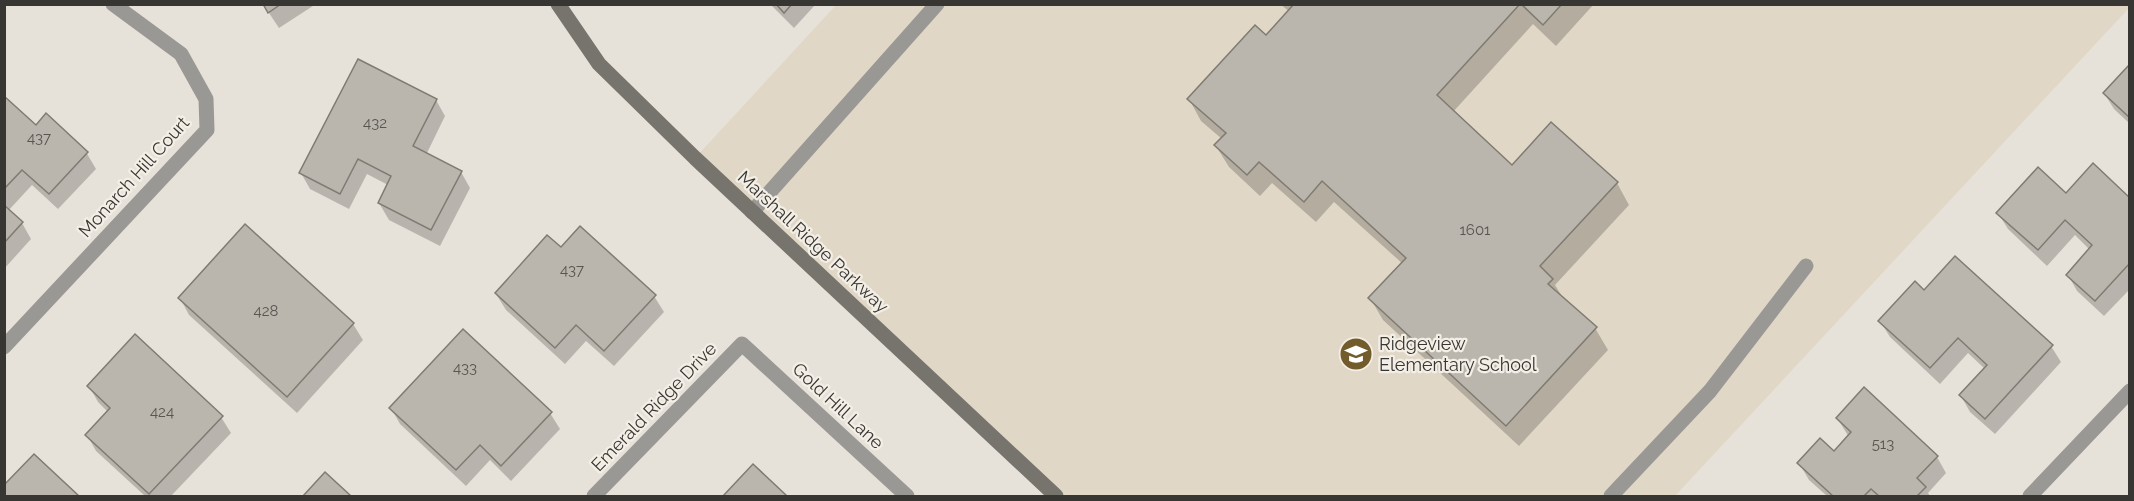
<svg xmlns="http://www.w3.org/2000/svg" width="2134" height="501" font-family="Raleway,sans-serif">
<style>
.built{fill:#e0d7c7}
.shadow{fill:#0003}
.building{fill:#bab6ad;stroke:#7f7b72;stroke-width:1.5}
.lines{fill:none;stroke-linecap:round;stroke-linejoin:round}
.lane{stroke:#9a9894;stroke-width:15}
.street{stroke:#9a9894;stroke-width:15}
.secondary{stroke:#77746e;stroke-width:15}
.labels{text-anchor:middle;stroke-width:4.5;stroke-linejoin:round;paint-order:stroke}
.number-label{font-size:15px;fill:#585652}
.street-label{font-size:18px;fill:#383633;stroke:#f4efe6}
.poi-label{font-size:18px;fill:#383633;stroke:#f4efe6;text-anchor:start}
</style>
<rect width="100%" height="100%" fill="#e7e2d9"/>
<polygon class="built" points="836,5 2129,5 2129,8 1675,496 1056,496 695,158"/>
<g class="shadow">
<polygon points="263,4 316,4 279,28"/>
<polygon points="770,4 816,4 794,28"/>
<polygon points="1280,4 1594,4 1556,46 1533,24 1453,112 1512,167 1552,124 1617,183 1629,205 1555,285 1565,301 1595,328 1608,350 1519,446 1383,320 1370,298 1403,264 1334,202 1316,222 1272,183 1260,196 1229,167 1216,146 1222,139 1201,121 1189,99 1266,37 1290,12"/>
<polygon points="2130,66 2130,124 2114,109 2104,93"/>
<polygon points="4,98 36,127 86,152 96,169 58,209 32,185 8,211 22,223 31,239 4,269"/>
<polygon points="436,100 445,116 426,155 461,172 470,188 440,246 389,220 379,203 388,185 367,174 349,209 310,189 301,173"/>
<polygon points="2066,195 2130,200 2130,289 2104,316 2077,291 2068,275 2090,250 2075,235 2047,266 2008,229 1998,213"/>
<polygon points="245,226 353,324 363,340 297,413 189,315 180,298"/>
<polygon points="561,249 654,296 664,312 614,366 586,341 565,364 506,310 496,294"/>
<polygon points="1924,292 2051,346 2061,362 1995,434 1970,412 1961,396 1985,369 1968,353 1940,384 1890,337 1880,321"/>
<polygon points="89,386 221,417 231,433 171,496 145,496 96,451 87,435 108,412 98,402"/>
<polygon points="391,408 550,413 560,429 511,481 490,460 466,486 400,424"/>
<polygon points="1837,418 1937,457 1946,473 1928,493 1930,496 1827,496 1809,480 1799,463 1834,453 1849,437"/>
<polygon points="34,456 77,496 4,496 4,488"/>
<polygon points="753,467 785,496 725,496"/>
<polygon points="325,474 349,496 305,496"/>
</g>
<g class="building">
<polygon points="263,4 281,4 268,13"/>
<polygon points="776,4 792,4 784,13"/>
<polygon points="1520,4 1437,95 1512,165 1551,122 1618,182 1540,266 1553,279 1548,284 1597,327 1506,426 1368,298 1406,258 1322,181 1304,202 1259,162 1247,175 1214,145 1226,133 1187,99 1255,25 1266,35 1294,4"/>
<polygon points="1521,4 1562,4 1543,25"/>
<polygon points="358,59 437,99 413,146 462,171 431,230 378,203 391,176 358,159 340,194 299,173"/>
<polygon points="2130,64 2130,118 2103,93"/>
<polygon points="4,96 36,125 46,113 88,152 49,194 22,170 4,189"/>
<polygon points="2093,163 2130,198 2130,263 2095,301 2066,275 2092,245 2065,220 2038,250 1996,213 2038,167 2066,193"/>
<polygon points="4,205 23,222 4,243"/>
<polygon points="245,224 354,323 287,397 178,298"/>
<polygon points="580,226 656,295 604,351 576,325 555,348 495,293 547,235 561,247"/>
<polygon points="1955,256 2053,345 1985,419 1959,395 1987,365 1958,338 1930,368 1878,321 1915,281 1924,290"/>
<polygon points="463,329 552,412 501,466 480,445 456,470 389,408"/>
<polygon points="135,334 223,416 149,494 85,435 110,408 87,386"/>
<polygon points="1864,387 1938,456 1917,478 1926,487 1917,496 1879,496 1871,489 1864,496 1833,496 1797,463 1820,438 1834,451 1851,432 1836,418"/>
<polygon points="34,454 79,496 4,496 4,485"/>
<polygon points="753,464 787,496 723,496"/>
<polygon points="325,472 351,496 303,496"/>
</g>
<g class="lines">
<g class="lane">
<polyline points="752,212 937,4"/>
<polyline points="1611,496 1710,391 1806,266"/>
</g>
<g class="street">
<polyline points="4,347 207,130 206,99 181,54 113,4"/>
<polyline points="594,496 742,344 907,496"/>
<polyline points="2030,496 2130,391"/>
</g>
<polyline class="secondary" points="558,4 599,64 695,158 1056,496"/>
</g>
<defs>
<g id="school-disc" transform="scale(1.725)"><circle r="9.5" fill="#735c2c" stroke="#f4efe6"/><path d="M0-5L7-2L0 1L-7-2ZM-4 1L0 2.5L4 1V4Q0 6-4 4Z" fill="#fff"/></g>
</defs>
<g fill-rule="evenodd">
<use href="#school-disc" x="1356" y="354"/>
</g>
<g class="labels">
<g class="number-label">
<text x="375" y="128">432</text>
<text x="39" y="143">437</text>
<text x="1475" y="235">1601</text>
<text x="572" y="275">437</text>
<text x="266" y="316">428</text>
<text x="465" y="373">433</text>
<text x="162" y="417">424</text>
<text x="1883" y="449">513</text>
</g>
<g class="street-label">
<text transform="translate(134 177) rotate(-48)" y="6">Monarch Hill Court</text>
<text transform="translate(813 242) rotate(43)" y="6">Marshall Ridge Parkway</text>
<text transform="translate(838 406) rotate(43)" y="6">Gold Hill Lane</text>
<text transform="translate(654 407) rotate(-46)" y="6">Emerald Ridge Drive</text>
</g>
<g class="poi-label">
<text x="1379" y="350">Ridgeview<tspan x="1379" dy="21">Elementary School</tspan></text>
</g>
</g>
<rect width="2134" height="501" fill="none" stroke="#383633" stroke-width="12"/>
</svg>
